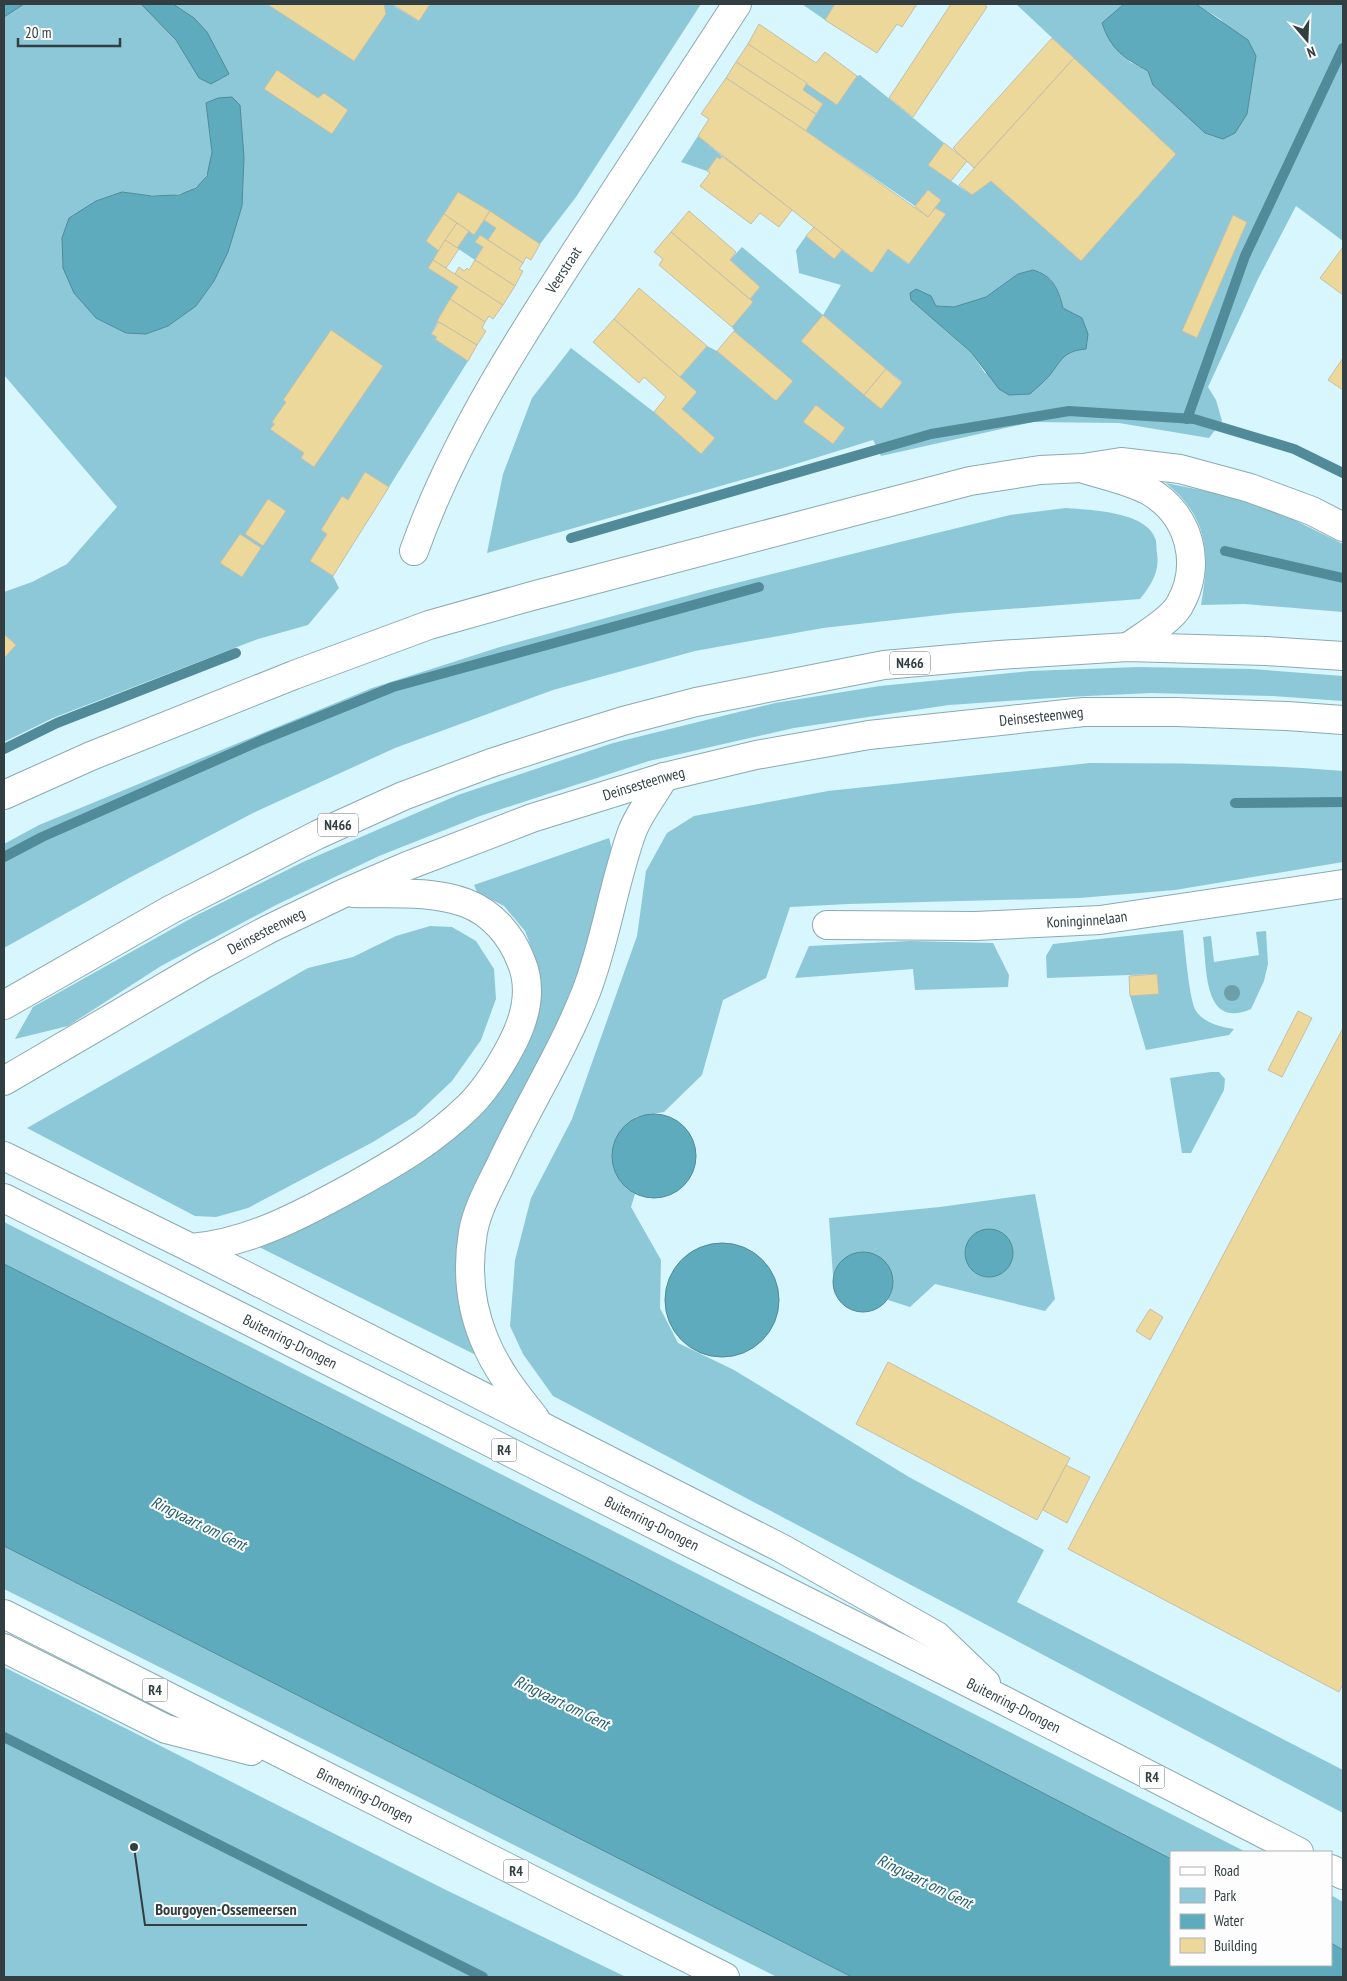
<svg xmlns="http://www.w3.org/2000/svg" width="1347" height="1981" font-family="'PT Sans Narrow',sans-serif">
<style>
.green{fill:#8cc8d7;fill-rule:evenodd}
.water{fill:#5eabbe;stroke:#518a98}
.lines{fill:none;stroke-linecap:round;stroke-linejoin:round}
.stream{stroke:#518a98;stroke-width:10}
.building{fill:#edd89c;stroke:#c6bea7}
.street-casing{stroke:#8ca9b0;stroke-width:30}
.highway-casing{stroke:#8ca9b0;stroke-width:30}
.street{stroke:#fff;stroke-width:28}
.highway{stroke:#fff;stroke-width:28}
.tree{fill:#6d9faa}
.labels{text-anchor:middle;stroke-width:4;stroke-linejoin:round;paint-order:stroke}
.shield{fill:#fdfdfd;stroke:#6f7779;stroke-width:1}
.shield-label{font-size:14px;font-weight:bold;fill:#323e41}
.street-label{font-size:15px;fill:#323e41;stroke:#fdfdfd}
.water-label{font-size:16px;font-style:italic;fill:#205f6d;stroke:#fdfdfd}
.leader{fill:none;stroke:#323e41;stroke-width:2}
.callout-dot{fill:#323e41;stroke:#fdfdfd;stroke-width:2}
.callout-label{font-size:16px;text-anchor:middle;font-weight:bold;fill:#323e41;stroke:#fdfdfd;stroke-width:4;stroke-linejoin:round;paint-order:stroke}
</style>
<rect width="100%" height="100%" fill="#d8f6fe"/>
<g class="green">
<path d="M24 4H267L354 61 386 14 384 4H395L394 6 419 21 430 4H701L576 197 540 244 458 192 426 241 439 251 428 268 458 287 431 334 437 337 436 340 468 361 389 487 365 472 348 500 342 496 321 530 327 534 310 561 333 576 339 588 308 625 258 639 53 718 4 742V657L16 645 4 634V592L32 582 67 564 117 507 4 375V17ZM206 103 242 206 214 281 196 306 168 326 146 334 122 192C160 197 209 205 212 153 213 137 208 119 206 103ZM286 402 314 467 301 458 304 453 271 430 274 424 272 422ZM240 534 261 548 242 577 221 563Z"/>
<polygon points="802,4 835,4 825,20"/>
<path d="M1016 4H1124L1102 23 1130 62 1148 71 1153 85 1205 133 1247 114 1256 56 1220 19 1196 4H1343V241L1296 206 1258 279 1208 387 1216 400 1222 421 1209 438 1119 423 1033 422 881 456 873 440 783 468 487 553 503 474 532 398 571 348 654 412 701 454 715 438 682 409 697 392 680 377 707 346 717 351 776 401 732 327 753 302 750 299 760 287 730 260 742 247 823 315 841 285 799 273 796 250 806 236 834 258 842 250 872 273 888 249 908 264 946 214 935 208 941 200 928 190 915 206 806 131 823 104 803 90 807 83 837 105 857 76 860 75 944 143 929 166 972 195 991 181 1081 261 1176 154ZM1033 270C1054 277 1058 287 1063 308L1082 318 1076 350 1062 356 1048 376 985 373 971 352 911 300 931 296 936 306 954 307 986 297 1018 274ZM823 316 902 382 881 409 801 341ZM816 405 845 428 833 444 804 421Z"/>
<polygon points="698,136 722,156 720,159 717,157 707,171 681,162"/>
<polygon points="484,220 496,228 488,240 480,235 475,242 483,247 475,260 457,248 469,231 475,234"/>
<path d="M1166 483 1225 495 1282 514 1343 544V612L1244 604 1201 605C1210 554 1209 518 1166 483Z"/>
<path d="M1066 508C1089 510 1145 511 1155 538 1157 542 1156 548 1157 553 1160 572 1151 585 1140 599L957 613 823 628 695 651 553 690 395 748 253 813 129 878 4 948V844L39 825 372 688 500 647 712 589 888 545 1010 515Z"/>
<polygon points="1138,667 1252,669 1343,676 1343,701 1272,696 1151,693 1067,697 949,705 794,728 649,761 480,816 379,856 276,905 161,966 68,1026 15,1039 33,1007 197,915 303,862 458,795 613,743 775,703 880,686 1030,671"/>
<path d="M1090 763C1175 763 1259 764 1343 771V862L1175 890 1079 898 848 904 790 907 766 978 723 1000 702 1075 664 1112 636 1117 625 1187 635 1194 631 1207 661 1260 660 1308 678 1343 734 1370 909 1477 1044 1550 1017 1602 1343 1770V1813L553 1396 523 1354 510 1326 515 1260 531 1198 572 1119 637 936 646 871 667 833 694 816 828 791Z"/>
<polygon points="609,838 612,849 589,945 566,1008 464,1222 456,1269 461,1311 478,1356 259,1247 315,1221 432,1155 493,1100 522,1057 540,1009 538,965 525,931 504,906 477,892 474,885"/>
<polygon points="430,926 452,927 476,941 494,969 496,999 481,1040 452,1081 415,1116 373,1142 248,1208 216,1217 195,1216 27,1128 308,968 353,957 396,936"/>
<path d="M1183 930C1185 946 1189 1000 1196 1011 1204 1023 1221 1027 1234 1029L1229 1035 1146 1050 1130 996 1158 993 1157 974 1047 978 1046 956 1053 944Z"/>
<path d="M1266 931 1268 964 1264 981 1251 1009C1203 1030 1207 968 1203 937L1211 936 1214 962 1259 955 1256 932Z"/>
<polygon points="910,941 993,943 1009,975 1008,987 915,990 913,969 795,978 809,946"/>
<polygon points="1211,1072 1219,1072 1225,1079 1224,1090 1191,1153 1182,1153 1170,1078"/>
<path d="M1035 1194 1055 1299 1045 1311 935 1284 910 1307 888 1300 892 1291 893 1282 862 1252C847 1254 839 1261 833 1276L829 1218 940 1207Z"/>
<polygon points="4,1222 1246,1852 1171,1852 1171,1859 613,1571 4,1264"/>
<polygon points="4,1546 852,1977 777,1977 4,1589"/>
<polygon points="4,1667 444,1889 626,1977 4,1977"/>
<polygon points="1331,1895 1343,1902 1343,1950 1331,1943"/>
</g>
<g class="water">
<polygon points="4,4 24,4 4,17"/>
<polygon points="141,4 173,4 194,18 207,32 229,74 211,84 199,78 176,40"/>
<path d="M1124 4H1196L1248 40 1256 56 1247 114 1235 133 1223 139 1205 133 1153 85 1148 71C1124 58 1111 50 1102 23Z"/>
<polygon points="232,97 240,105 244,157 242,206 228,252 214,281 196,306 168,326 146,334 126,333 96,318 74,293 63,268 62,238 69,218 96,201 122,192 152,196 179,195 196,188 207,176 212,152 206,103 218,98"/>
<path d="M1033 270C1053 276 1058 288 1063 308L1082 318 1088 334 1086 349C1064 351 1062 359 1050 375 1044 382 1036 388 1030 394L1009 395 999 389 971 352 911 300 910 293 916 289 931 296 936 306 954 307 986 297 1018 274Z"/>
<circle cx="654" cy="1156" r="42"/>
<circle cx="989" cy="1253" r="24"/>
<circle cx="722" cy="1300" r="57"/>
<circle cx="863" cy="1282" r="30"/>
<polygon points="4,1264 613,1571 1171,1859 1171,1965 1331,1965 1331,1943 1343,1950 1343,1977 852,1977 4,1546"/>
</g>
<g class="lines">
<g class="stream">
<polyline points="1187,419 1245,256 1343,48"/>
<polyline points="571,538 931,434 1069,411 1194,419 1294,449 1343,473"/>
<polyline points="1225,551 1343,578"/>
<polyline points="4,749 57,723 236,653"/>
<polyline points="1235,803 1343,802"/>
<polyline points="4,857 42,837 262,740 393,687 759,587"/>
<polyline points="4,1737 483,1977"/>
</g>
</g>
<g class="building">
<polygon points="267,4 384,4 386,14 354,61"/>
<polygon points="395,4 430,4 419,21 394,5"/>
<polygon points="835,4 917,4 902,27 897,24 877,53 825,20"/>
<polygon points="951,4 984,4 987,7 913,117 889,98"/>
<polygon points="759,24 816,63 825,52 857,76 837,105 748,44"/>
<polygon points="1052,38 1074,58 974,168 953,148"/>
<polygon points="748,44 807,83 803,90 823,104 816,114 736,62"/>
<polygon points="1074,58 1176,154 1081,261 991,181 972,195 959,185"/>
<polygon points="736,62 816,114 806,131 726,78"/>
<polygon points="277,70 318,98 324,93 348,110 332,134 264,89"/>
<polygon points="726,78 806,131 928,217 935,208 946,214 909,264 888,249 872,273 698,136 709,119 701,114"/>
<polygon points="944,143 967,161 951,181 928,165"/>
<polygon points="722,156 792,210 779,227 760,213 751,224 700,186 710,173 707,171 717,157 720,159"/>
<polygon points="928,190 941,200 928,217 915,206"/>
<polygon points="458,192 490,211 474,235 444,214"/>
<polygon points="490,211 540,244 531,260 526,257 523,263 488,240 496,228 484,220"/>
<polygon points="689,211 736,252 730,260 760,287 750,299 671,232"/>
<polygon points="444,214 457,223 439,251 426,241"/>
<polygon points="1233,215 1247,222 1197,338 1182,331"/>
<polygon points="457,223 469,231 457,248 445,240"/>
<polygon points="814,227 842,250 834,259 806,236"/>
<polygon points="671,232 753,302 732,327 659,265 663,259 654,252"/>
<polygon points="480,235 523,263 519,269 523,271 515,286 475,260 483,247 475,242"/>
<polygon points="445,240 459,249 446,268 433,260"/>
<polygon points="1343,247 1343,295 1320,278"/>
<polygon points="433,260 503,305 493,319 489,316 485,322 450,299 458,287 428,268"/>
<polygon points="475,260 515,286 503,305 455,274 459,267 464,271 467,268 469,270"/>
<polygon points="639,288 707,346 680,377 614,319"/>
<polygon points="450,299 485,322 482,328 486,331 477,345 437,321"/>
<polygon points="823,315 886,369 864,395 801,341"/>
<polygon points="614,319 697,392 682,409 715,438 701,454 654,412 666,397 644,377 639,383 593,342"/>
<polygon points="439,322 477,345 468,361 435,339 437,337 431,334"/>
<polygon points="331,330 383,366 314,467 301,458 304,453 270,429 275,424 272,422 286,402 283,400"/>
<polygon points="734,331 793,381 776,401 717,351"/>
<polygon points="1343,358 1343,390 1328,380"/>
<polygon points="886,369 902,383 881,409 864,395"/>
<polygon points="816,405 845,428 833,444 803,422"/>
<polygon points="365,472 389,487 333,576 310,561 327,534 321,530 342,496 348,500"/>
<polygon points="268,499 286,511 263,546 245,534"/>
<polygon points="240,534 261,548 242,577 220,563"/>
<polygon points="4,634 16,645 4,658"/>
<polygon points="1157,974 1159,994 1130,996 1129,976"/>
<polygon points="1298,1011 1312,1018 1282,1077 1268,1070"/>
<polygon points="1343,1028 1343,1684 1339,1692 1068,1549"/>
<polygon points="1150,1309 1163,1317 1150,1340 1136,1331"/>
<polygon points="888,1362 1070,1458 1037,1520 856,1424"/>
<polygon points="1066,1465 1090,1477 1067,1523 1043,1510"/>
</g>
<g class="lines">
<g class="street-casing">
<g id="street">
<path id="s1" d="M414 551C453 441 517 342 580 245 632 165 685 84 737 4"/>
<path id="s2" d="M827 925 976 926 1100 920 1343 884"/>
</g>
</g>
<g class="highway-casing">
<g id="highway">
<path d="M1087 470C1105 475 1133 482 1149 491 1190 515 1203 565 1179 606 1169 622 1143 636 1128 647"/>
<polyline points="4,795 91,756 294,675 429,625 532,596 970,481 1040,470 1083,468 1121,462 1180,469 1250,488 1312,511 1343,527"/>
<polyline points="4,1005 170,910 317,835 403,796 491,763 562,740 623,721 696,702 884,665 999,655 1128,647 1266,651 1343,656"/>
<path id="s3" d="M4 1081 204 964 269 929 344 893 407 866 532 818 664 777 756 755 869 735 1084 712H1176L1287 716 1343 720"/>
<polyline points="4,1156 191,1248 783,1549 937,1636 986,1683"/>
<path id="s4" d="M4 1198 1005 1701 1299 1852"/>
<path d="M191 1248C249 1243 301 1215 352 1187 396 1162 432 1142 469 1106 486 1089 501 1065 512 1044 526 1017 533 989 521 961 511 935 492 913 466 903 431 890 389 894 353 893"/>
<path d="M535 1418C515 1393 496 1369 484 1339 470 1305 467 1268 473 1232 477 1210 489 1188 499 1168 526 1109 562 1053 586 992 606 940 613 885 632 832 639 813 654 795 664 777"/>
<path id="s5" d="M4 1614 725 1977"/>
<polyline points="4,1648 166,1729 251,1751"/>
<polyline points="1331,1869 1343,1875"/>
</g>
</g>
<use href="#street" class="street"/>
<use href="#highway" class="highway"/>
</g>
<circle class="tree" cx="1232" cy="993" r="8"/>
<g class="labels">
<g class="shield">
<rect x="890" y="651.5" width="40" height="23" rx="4"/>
<rect x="318" y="813.5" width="40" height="23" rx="4"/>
<rect x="491.5" y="1438.5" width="25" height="23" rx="4"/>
<rect x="142.5" y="1678.5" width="25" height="23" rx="4"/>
<rect x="1139.5" y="1765.5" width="25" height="23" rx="4"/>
<rect x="503.5" y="1859.5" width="25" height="23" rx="4"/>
</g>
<g class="shield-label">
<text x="910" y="668">N466</text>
<text x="338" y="830">N466</text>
<text x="504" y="1455">R4</text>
<text x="155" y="1695">R4</text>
<text x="1152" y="1782">R4</text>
<text x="516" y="1876">R4</text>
</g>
<g class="street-label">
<text dy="5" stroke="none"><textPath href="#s1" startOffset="319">Veerstraat</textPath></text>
<text dy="5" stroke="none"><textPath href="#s3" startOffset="1112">Deinsesteenweg</textPath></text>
<text dy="5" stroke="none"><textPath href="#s3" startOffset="708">Deinsesteenweg</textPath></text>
<text dy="5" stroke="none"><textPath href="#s2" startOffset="260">Koninginnelaan</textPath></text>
<text dy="5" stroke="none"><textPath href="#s3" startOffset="302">Deinsesteenweg</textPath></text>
<text dy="5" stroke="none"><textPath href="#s4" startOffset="320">Buitenring-Drongen</textPath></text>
<text dy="5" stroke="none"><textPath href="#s4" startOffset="725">Buitenring-Drongen</textPath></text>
<text dy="5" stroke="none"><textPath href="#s4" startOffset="1130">Buitenring-Drongen</textPath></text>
<text dy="5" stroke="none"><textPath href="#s5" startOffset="404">Binnenring-Drongen</textPath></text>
</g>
<g class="water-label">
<text transform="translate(199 1523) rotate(26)" y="6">Ringvaart om Gent</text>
<text transform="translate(562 1702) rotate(26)" y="6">Ringvaart om Gent</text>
<text transform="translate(925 1881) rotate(26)" y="6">Ringvaart om Gent</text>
</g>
</g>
<path class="leader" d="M134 1847L145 1925H307"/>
<circle class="callout-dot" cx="134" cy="1847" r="5"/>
<g class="callout-label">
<text x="226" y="1915">Bourgoyen-Ossemeersen</text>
</g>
<rect width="1347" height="1981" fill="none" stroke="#323e41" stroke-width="10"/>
<rect x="1170" y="1851" width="162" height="115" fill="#fdfdfd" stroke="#acb1b2"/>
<rect x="1180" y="1867" width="25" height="8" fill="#ffffff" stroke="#acb1b2"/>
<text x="1214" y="1876" font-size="15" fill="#323e41">Road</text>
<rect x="1180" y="1888" width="25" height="15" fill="#8cc8d7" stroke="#acb1b2"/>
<text x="1214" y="1901" font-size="15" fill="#323e41">Park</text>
<rect x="1180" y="1914" width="25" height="15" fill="#5eabbe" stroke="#acb1b2"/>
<text x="1214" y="1926" font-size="15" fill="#323e41">Water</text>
<rect x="1180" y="1938" width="25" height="15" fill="#edd89c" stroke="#acb1b2"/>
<text x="1214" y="1951" font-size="15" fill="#323e41">Building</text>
<g transform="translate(1307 40) rotate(161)" stroke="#fdfdfd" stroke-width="4" paint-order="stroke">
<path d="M0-4L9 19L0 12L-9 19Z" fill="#323e41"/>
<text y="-8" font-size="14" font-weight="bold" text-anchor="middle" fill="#323e41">N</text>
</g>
<path d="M18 38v8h102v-8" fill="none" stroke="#323e41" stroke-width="2.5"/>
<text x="25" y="38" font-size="15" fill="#323e41" stroke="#fdfdfd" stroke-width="4" paint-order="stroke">20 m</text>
</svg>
